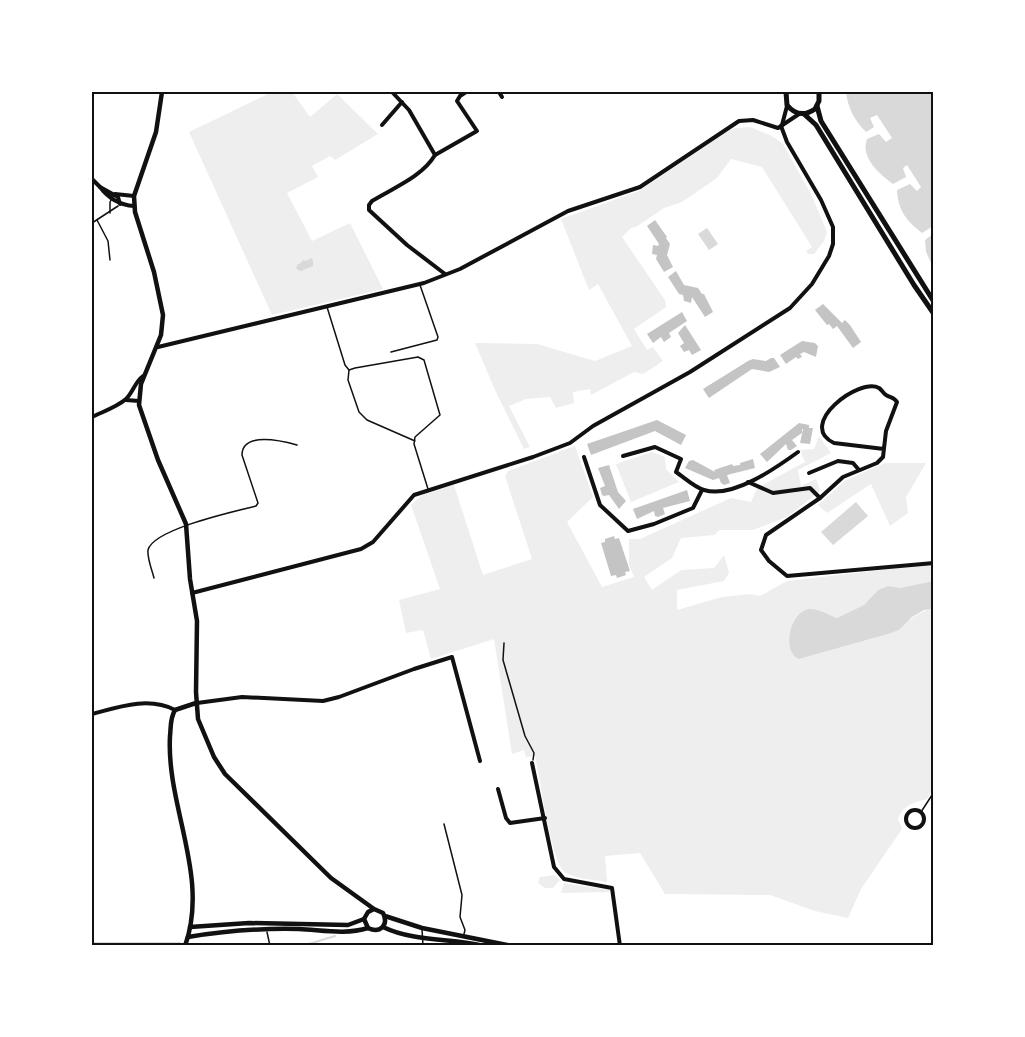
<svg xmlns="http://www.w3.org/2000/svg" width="1025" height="1037" font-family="Manrope,sans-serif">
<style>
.green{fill:#eee}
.water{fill:#d9d9d9}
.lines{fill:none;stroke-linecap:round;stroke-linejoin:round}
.stream{stroke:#d9d9d9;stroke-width:2}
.building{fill:#c4c4c4}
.path{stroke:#111;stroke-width:1.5}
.service{stroke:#111;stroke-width:1.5}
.minor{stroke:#111;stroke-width:4}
.tertiary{stroke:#111;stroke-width:4.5}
.secondary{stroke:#111;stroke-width:5}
.neatline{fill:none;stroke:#111;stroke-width:2}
</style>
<rect width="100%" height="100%" fill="#fff"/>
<g class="green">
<polygon points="272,92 292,92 310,117 337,94 378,134 335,160 330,156 312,166 318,177 287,193 312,241 350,223 383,289 272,315 189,132"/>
<polygon points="750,127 772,136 783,144 811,194 827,232 824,241 814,254 808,254 806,251 812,247 762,167 731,159 717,178 682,202 664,208 636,227 631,228 622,237 665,300 666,307 634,329 647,350 653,347 663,361 643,374 634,372 591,395 590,389 573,392 574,403 556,408 550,397 526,399 509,406 530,447 524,449 495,390 475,343 537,344 595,361 632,346 598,284 589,290 561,219 639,191 725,133 735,128"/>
<path d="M819 436 831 453 798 470 801 486 816 479 820 491 787 517 753 530H720L714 535 681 538 672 558 644 577 652 590 681 570 714 568 724 555 729 573 724 581 677 590V610L722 597 750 594 760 596 787 581 933 564V581L900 588 888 586 878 590 864 605 837 618 811 609 799 659 888 634C905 628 914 611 933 609V788L927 799C913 803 904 804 898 819L902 829 861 889 848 918 815 911 770 895 665 894 640 853 605 856 607 882C595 880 577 879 566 873 551 864 540 777 535 756L526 757 524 750 512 754 494 639 431 659 423 630 406 633 399 600 440 589 411 505 422 495 454 485 483 575 532 559 505 476 508 471 575 446 593 497 567 522 602 587 634 577 629 564V539H640L731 498 751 502 757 488 805 462 800 450 814 449Z"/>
<polygon points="652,452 665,457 666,469 679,482 631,502 616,464"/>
<polygon points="885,463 926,463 906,497 908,513 890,526 871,484 827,513 818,505 846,480"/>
<polygon points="554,875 560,880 553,888 545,888 538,883 540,877"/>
<polygon points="564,883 609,890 610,892 561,893"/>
</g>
<g class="water">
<path d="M846 92H933L934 215 931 216 933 226 922 233C907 221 898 211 897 190L910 184 917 191 921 187 907 165 903 168 906 177 893 184C880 174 860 158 867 139L879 134 886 142 892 138 877 115 870 118 874 127 866 132C854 120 848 108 846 92Z"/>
<polygon points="707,228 718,244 709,250 698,234"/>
<polygon points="933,234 933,267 926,252 925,240"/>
<polygon points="311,258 313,260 313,266 301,271 298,270 296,268 298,264 301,263 303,260 306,261"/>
<polygon points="856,502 868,516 833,545 821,532"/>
<path d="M933 581V609L924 610 912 617 899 630 888 634 799 659C781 651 790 612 809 609 817 608 829 615 837 618L864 605 878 590 888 586 900 588Z"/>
</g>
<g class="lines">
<g class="stream">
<polyline points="92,943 180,943"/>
<polyline points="274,944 277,946"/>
<polyline points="302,946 335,936"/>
</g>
</g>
<g class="building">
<polygon points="655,220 667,237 666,238 670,244 667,255 673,267 664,272 656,259 657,255 652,254 653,245 658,246 659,244 647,226"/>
<polygon points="676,271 684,285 698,288 702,294 704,294 713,312 705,317 692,297 691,303 684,301 683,295 679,294 668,277"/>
<polygon points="823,304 842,323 845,320 850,325 861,342 853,348 837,326 833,329 829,324 827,325 815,310"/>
<polygon points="682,312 687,321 669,333 671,337 664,342 661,337 653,343 647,334"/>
<polygon points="685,325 701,350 692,355 689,350 684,352 680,346 684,343 678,333"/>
<polygon points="802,341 815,343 818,346 816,357 804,352 800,354 802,357 798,359 796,357 786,364 780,355"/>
<polygon points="771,358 774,358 780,367 769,372 752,369 709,398 703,389 748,361 753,359 766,361"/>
<polygon points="657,420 686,435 681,445 655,431 591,455 587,444"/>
<polygon points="799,423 809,425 809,428 813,428 810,444 800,443 803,429 802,429 802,433 792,440 797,446 791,450 788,450 786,444 767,462 760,454"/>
<polygon points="753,459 755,468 727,475 730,483 724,485 721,483 719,478 713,480 685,468 689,461 693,460 715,472 714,470 732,464 733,466 740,465 740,463"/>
<polygon points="609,465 618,492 626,501 619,509 609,495 604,496 602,495 600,488 605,486 598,468"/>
<polygon points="687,490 690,501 663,508 665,514 658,517 655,516 654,511 637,519 633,509"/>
<polygon points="614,536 615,539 619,538 630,571 625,572 626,575 617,578 616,575 611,576 601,543 605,542 605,539"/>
</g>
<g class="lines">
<g class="path">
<polyline points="504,643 503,660 525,736 534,753 533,760"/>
<polyline points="921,812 934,792"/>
</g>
<g class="service">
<polyline points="110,213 110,202 114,195"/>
<polyline points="97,220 108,241 110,260"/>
<polyline points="92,223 118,206"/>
<polyline points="327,307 345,365 349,370"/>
<polyline points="391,352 437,340 438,337 420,285"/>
<polyline points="415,441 367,420 359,412 348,380 349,370 355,368 418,357 424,360 440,415 415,437 414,444 428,489"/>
<path d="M154 578C152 570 147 558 148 550 153 529 236 511 256 506L258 503 242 455C242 431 283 441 297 445"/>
<polyline points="444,824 462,895 460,917 465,930 464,934"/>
<polyline points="422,929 423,946"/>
<polyline points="267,932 270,946"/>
</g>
<g class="minor">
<path d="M392 92 409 110 435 155C422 177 393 188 372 201L369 205V210L407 245 445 274"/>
<polyline points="499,92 502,97"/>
<polyline points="382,125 402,102"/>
<polyline points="782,125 787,106"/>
<polyline points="435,155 477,131 457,101 460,96 466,92"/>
<polyline points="92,179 100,187"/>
<polyline points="115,194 134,196"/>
<path d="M120 204 118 197 100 187C109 199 119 205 134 206"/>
<polyline points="158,347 424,283 460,269 568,211 640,187 739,121 753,120 778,128 799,114"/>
<polyline points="126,400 139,401"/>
<path d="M92 417C102 412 117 407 126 399 133 392 135 382 143 376"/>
<path d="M884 449 834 443C796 425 859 377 879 388 882 390 883 393 886 395 891 398 894 397 897 402L886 431 883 457 877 463 843 477 820 498 766 535 761 550 769 561 787 576 934 563"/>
<path d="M623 456 655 447 681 459 676 472C685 478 694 487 704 490 732 499 776 468 798 452"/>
<polyline points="584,457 600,505 628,531 654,524 693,508 702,490"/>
<polyline points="809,473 838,461 853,463 859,470"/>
<polyline points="748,482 773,493 810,488 820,498"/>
<polyline points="192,593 361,549 373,542 414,495 533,457 570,443 593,426 690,372 790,308 812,284 829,256 833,244 833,227 821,200 787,142 781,126"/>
<polyline points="197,703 242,697 323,701 339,697 414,669 452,657 480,761"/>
<path d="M92 714C118 707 149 696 175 710"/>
<polyline points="532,763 554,867 564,879 612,888 620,946"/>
<polyline points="498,789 506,818 510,823 545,818"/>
<circle cx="915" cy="819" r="9"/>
</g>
<g class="tertiary">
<path d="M162 92 156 132 134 196 135 212 154 272 163 315 161 335 141 384 139 405 158 460 186 524 190 579 197 621 196 692 198 719 214 757 225 774 331 878 374 909 383 913C389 925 380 934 368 928L364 919 368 912 374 909"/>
<polyline points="385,916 422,928 512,946"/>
<polyline points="190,927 249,923 348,925 364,919"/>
<path d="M383 927C414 942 451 938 484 946"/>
<path d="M188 937C225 931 261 928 299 929 322 930 346 935 368 928"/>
<path d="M185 946C210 876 166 806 170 736 171 727 170 718 175 710L196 703"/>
</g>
<g class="secondary">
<path d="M786 92 787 105C795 115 805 116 815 109L819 101V92"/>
<polyline points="817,106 821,121 934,302"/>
<polyline points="804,114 816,125 914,285 934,314"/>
</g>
</g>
<rect width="1025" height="1037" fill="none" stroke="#ffffff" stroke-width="186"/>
<rect x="93" y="93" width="839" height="851" class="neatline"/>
</svg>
